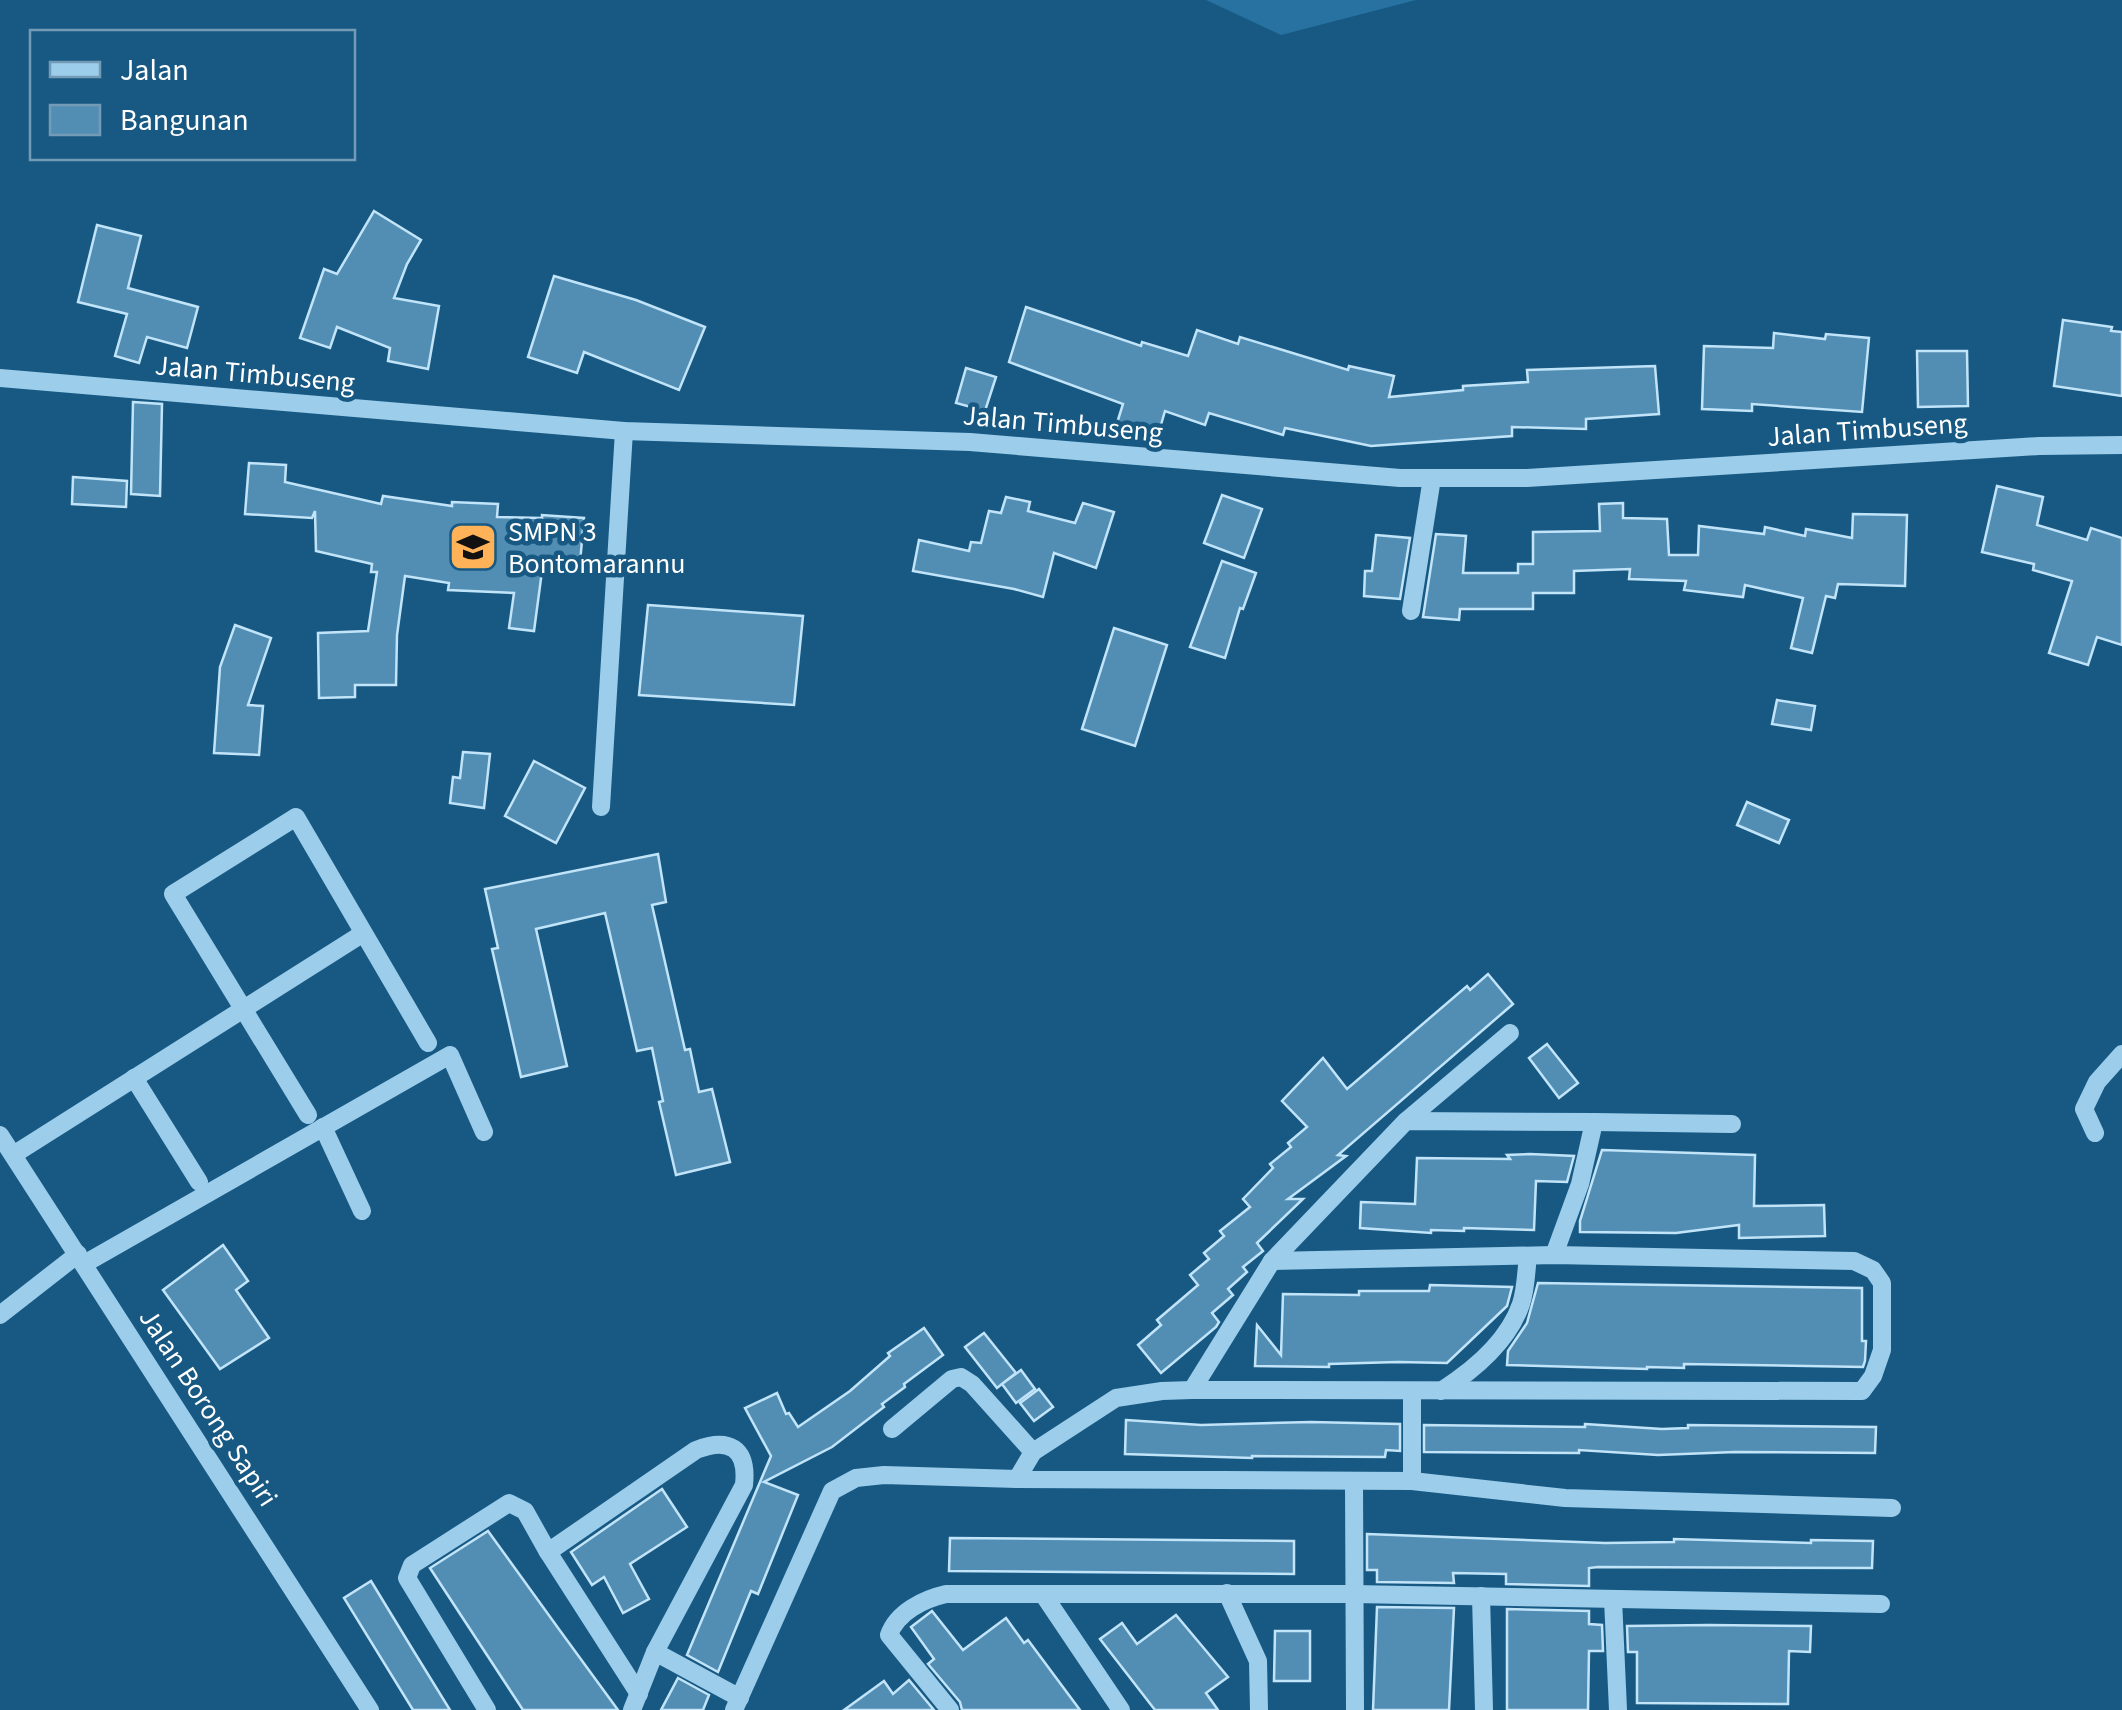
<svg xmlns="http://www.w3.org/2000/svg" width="2122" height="1710" font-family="'Source Sans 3',sans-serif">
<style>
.green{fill:#2772a0}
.building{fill:#528eb4;stroke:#c1e4f9;stroke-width:2.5}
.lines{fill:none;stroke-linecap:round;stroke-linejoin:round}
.minor{stroke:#9cceec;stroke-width:18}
.labels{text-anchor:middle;stroke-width:9;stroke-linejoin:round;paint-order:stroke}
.street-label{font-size:28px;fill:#fff;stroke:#185983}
.poi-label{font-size:28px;fill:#fff;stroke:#185983;text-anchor:start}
</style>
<rect width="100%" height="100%" fill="#185983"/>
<polygon class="green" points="1206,0 1416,0 1281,35"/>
<g class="building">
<polygon points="374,211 421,240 407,264 394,298 439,306 428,369 388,361 390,348 337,327 330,348 300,338 324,269 337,274"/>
<polygon points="97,225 141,236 128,288 198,307 187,348 147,337 139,363 115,356 127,314 78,302"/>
<polygon points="554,276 636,300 705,327 679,390 584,352 577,373 528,357"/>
<polygon points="1026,307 1141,346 1142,342 1188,356 1197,330 1238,344 1240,337 1348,370 1349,366 1394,376 1389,397 1463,390 1463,386 1528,382 1527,370 1655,366 1659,414 1586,419 1586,429 1512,427 1512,436 1371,446 1285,428 1283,435 1209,413 1205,425 1165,411 1158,435 1117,423 1123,404 1009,362"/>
<polygon points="2063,320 2112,327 2111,331 2122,332 2122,396 2054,386"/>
<polygon points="1774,333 1825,339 1826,334 1869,338 1862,412 1752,404 1752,411 1702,409 1704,346 1773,348"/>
<polygon points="1917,351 1967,351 1968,406 1918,407"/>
<polygon points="966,368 996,377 985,411 956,403"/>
<polygon points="133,402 162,404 160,496 131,494"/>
<polygon points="249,463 286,465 285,482 381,504 383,496 452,506 452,502 498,504 497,517 542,518 542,515 584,518 579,574 542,571 534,631 509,628 514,593 448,590 449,583 405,576 397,635 396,685 355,685 355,697 319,698 318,633 368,631 377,572 371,572 372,564 316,551 315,511 312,518 245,514"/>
<polygon points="73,477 127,481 126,507 72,504"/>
<polygon points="1997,486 2043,497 2037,525 2087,540 2091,528 2122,538 2122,645 2097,637 2088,665 2049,653 2072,581 2033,570 2034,564 1982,552"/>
<polygon points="1222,495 1262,509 1244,558 1204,543"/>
<polygon points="1006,497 1030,502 1028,511 1075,523 1083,503 1114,512 1096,568 1054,553 1043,597 1014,589 913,571 919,540 969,551 971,542 981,543 989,511 1001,513"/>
<polygon points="1623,503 1623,518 1667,519 1669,555 1698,555 1699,526 1764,534 1765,527 1805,536 1806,529 1852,538 1853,514 1907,515 1905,586 1838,584 1835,598 1826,596 1812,653 1791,648 1803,598 1745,585 1743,597 1684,590 1686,581 1629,579 1630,569 1574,571 1574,593 1533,593 1533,609 1460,609 1459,620 1423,617 1436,534 1466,536 1463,573 1518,573 1518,564 1533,564 1533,532 1600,531 1599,504"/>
<polygon points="1376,535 1410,538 1400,599 1364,596 1365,571 1372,571"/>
<polygon points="1222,561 1256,573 1243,609 1240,608 1225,658 1190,647"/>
<polygon points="648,605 803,616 794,705 639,695"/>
<polygon points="235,625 271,638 248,705 263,706 259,755 214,753 220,667"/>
<polygon points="1114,628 1167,645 1135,746 1082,729"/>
<polygon points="1777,700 1815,706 1811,730 1772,724"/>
<polygon points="463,752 490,754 484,808 450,803 453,777 460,778"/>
<polygon points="534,761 585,788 556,843 505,816"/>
<polygon points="1747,802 1789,820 1779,843 1737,825"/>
<polygon points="658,854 666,902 652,905 685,1050 690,1049 699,1092 712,1089 730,1162 676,1175 659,1102 663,1101 652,1048 637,1051 605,913 536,929 567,1066 521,1077 492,949 498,948 485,889"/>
<polygon points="1488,974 1513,1004 1338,1155 1346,1156 1288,1199 1303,1199 1257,1243 1263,1251 1243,1267 1247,1272 1228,1289 1233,1295 1212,1313 1219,1322 1216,1327 1161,1373 1138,1345 1161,1325 1157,1320 1198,1285 1190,1275 1209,1259 1204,1253 1224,1236 1220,1231 1250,1207 1243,1199 1273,1168 1270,1164 1291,1147 1288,1143 1307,1127 1282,1101 1323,1058 1347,1089 1467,986 1470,990"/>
<polygon points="1547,1044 1578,1083 1559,1098 1529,1058"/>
<polygon points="1602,1150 1755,1155 1754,1206 1824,1205 1825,1236 1739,1238 1739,1225 1676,1233 1580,1232 1580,1221"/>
<polygon points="1530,1154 1574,1156 1567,1182 1536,1181 1534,1230 1464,1228 1464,1231 1431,1230 1431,1233 1360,1228 1361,1202 1415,1204 1417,1158 1510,1159 1507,1155"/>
<polygon points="223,1245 248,1281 236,1290 269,1338 220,1369 163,1290"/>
<polygon points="1538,1283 1862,1288 1862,1341 1866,1341 1865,1361 1863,1367 1684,1364 1684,1368 1647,1367 1647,1369 1507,1365 1508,1351 1527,1323"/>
<polygon points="1430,1285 1512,1287 1507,1306 1447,1363 1398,1362 1329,1364 1329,1367 1255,1366 1257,1325 1281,1355 1283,1294 1359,1295 1359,1291 1429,1291"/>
<polygon points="924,1328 943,1355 904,1384 905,1387 882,1404 884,1407 832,1447 764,1482 798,1495 758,1594 751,1591 718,1672 687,1655 771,1456 745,1408 777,1393 786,1414 789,1413 798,1427 850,1391 890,1356 888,1353"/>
<polygon points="984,1333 1016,1373 997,1388 965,1347"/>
<polygon points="1021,1370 1035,1389 1016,1403 1002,1384"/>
<polygon points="1039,1389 1053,1407 1034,1421 1020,1403"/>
<polygon points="1126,1420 1201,1425 1311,1422 1400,1424 1400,1451 1386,1450 1385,1457 1252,1456 1252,1458 1125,1454"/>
<polygon points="1585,1424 1662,1429 1688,1428 1688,1425 1876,1427 1875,1453 1735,1452 1658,1455 1579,1450 1579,1453 1424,1452 1424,1425 1585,1427"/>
<polygon points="662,1489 687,1527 630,1564 649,1599 623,1613 604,1577 592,1585 571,1552"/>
<polygon points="488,1531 561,1632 618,1710 523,1710 430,1568"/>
<polygon points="1367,1534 1605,1543 1674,1542 1674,1539 1811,1543 1811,1540 1873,1541 1872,1568 1598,1567 1589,1568 1589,1586 1506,1584 1506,1574 1453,1573 1454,1583 1377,1582 1377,1570 1367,1570"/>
<polygon points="950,1538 1294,1541 1294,1574 949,1571"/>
<polygon points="371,1581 413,1650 450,1710 413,1710 344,1598"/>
<polygon points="1377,1607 1454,1608 1449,1710 1373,1710"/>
<polygon points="1507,1609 1589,1611 1589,1624 1602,1625 1603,1651 1589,1651 1588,1710 1507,1710"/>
<polygon points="932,1611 963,1650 1006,1618 1024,1643 1028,1640 1080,1710 962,1710 960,1702 928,1664 934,1659 911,1627"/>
<polygon points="1176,1615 1228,1677 1206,1693 1218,1710 1155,1710 1100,1639 1122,1623 1137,1644"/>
<polygon points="1709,1625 1811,1626 1810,1652 1789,1651 1788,1704 1637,1703 1637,1652 1628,1652 1627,1626"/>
<polygon points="1275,1631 1310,1631 1310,1681 1274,1681"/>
<polygon points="678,1678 709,1695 703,1710 661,1710"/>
<polygon points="909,1680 934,1710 844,1710 884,1681 893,1694"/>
</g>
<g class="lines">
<g class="minor">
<polyline points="0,378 624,431 970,442 1400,478 1527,478 2039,446 2122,445"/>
<polyline points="1411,611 1432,478"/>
<polyline points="601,807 624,431"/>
<polyline points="134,1078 199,1182"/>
<polyline points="308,1115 173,894 296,817 428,1043"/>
<polyline points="1406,1121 1510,1033"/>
<polyline points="1594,1122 1732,1124"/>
<polyline points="323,1127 362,1211"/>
<polyline points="2095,1133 2084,1109 2097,1082 2122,1054"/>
<polyline points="0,1135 370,1710"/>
<polyline points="13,1155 362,934"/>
<polyline points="84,1264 450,1055 484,1132"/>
<polyline points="0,1315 78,1254"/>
<polyline points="1192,1390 1862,1391 1873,1376 1882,1350 1882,1283 1873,1270 1854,1261 1554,1255 1272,1261"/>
<path d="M1441 1391C1474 1370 1508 1342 1521 1304 1526 1289 1526 1272 1528 1256"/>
<polyline points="1412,1392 1412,1481"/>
<polyline points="892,1429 952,1379 961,1377 972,1384 1033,1452"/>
<polyline points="1017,1479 1033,1452 1116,1398 1162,1391 1192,1390 1272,1261 1406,1121 1594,1122 1580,1184 1554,1255"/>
<polyline points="1354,1483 1355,1710"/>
<polyline points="548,1552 639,1694"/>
<polyline points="1227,1593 1258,1661 1259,1710"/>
<polyline points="1043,1594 1121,1710"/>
<polyline points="1481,1596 1484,1710"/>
<polyline points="1613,1599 1618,1710"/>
<path d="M487 1710 407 1578 412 1565 509 1503 525 1511 548 1552 696 1450C729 1437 748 1448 744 1485L655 1652"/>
<polyline points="632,1710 655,1652 740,1698"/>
<polyline points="734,1710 832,1491 856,1478 884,1475 1017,1479 1412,1481 1565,1498 1892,1508"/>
<path d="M950 1710 889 1635C897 1612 924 1599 946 1594H1354L1881 1604"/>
</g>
</g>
<defs>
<g id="school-square" transform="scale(2.5)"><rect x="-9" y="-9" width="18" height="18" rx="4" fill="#ffb257" stroke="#185983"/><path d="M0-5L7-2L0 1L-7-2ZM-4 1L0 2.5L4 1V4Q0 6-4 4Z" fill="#111"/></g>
</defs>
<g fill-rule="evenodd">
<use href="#school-square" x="473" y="547"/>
</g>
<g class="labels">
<g class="street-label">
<text transform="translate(255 373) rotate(5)" y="10">Jalan Timbuseng</text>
<text transform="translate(1063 423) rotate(5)" y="10">Jalan Timbuseng</text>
<text transform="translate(1867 429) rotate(-4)" y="10">Jalan Timbuseng</text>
<text transform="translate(209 1407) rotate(57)" y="10">Jalan Borong Sapiri</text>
</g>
<g class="poi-label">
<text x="508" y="541">SMPN 3<tspan x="508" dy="32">Bontomarannu</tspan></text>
</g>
</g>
<rect x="30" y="30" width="325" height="130" fill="#185983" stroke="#749bb5" stroke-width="2.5"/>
<rect x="50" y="62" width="50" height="15" fill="#9cceec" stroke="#749bb5" stroke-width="2.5"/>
<text x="120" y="80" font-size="30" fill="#ffffff">Jalan</text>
<rect x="50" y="105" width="50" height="30" fill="#528eb4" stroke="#749bb5" stroke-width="2.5"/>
<text x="120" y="130" font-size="30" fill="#ffffff">Bangunan</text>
</svg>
